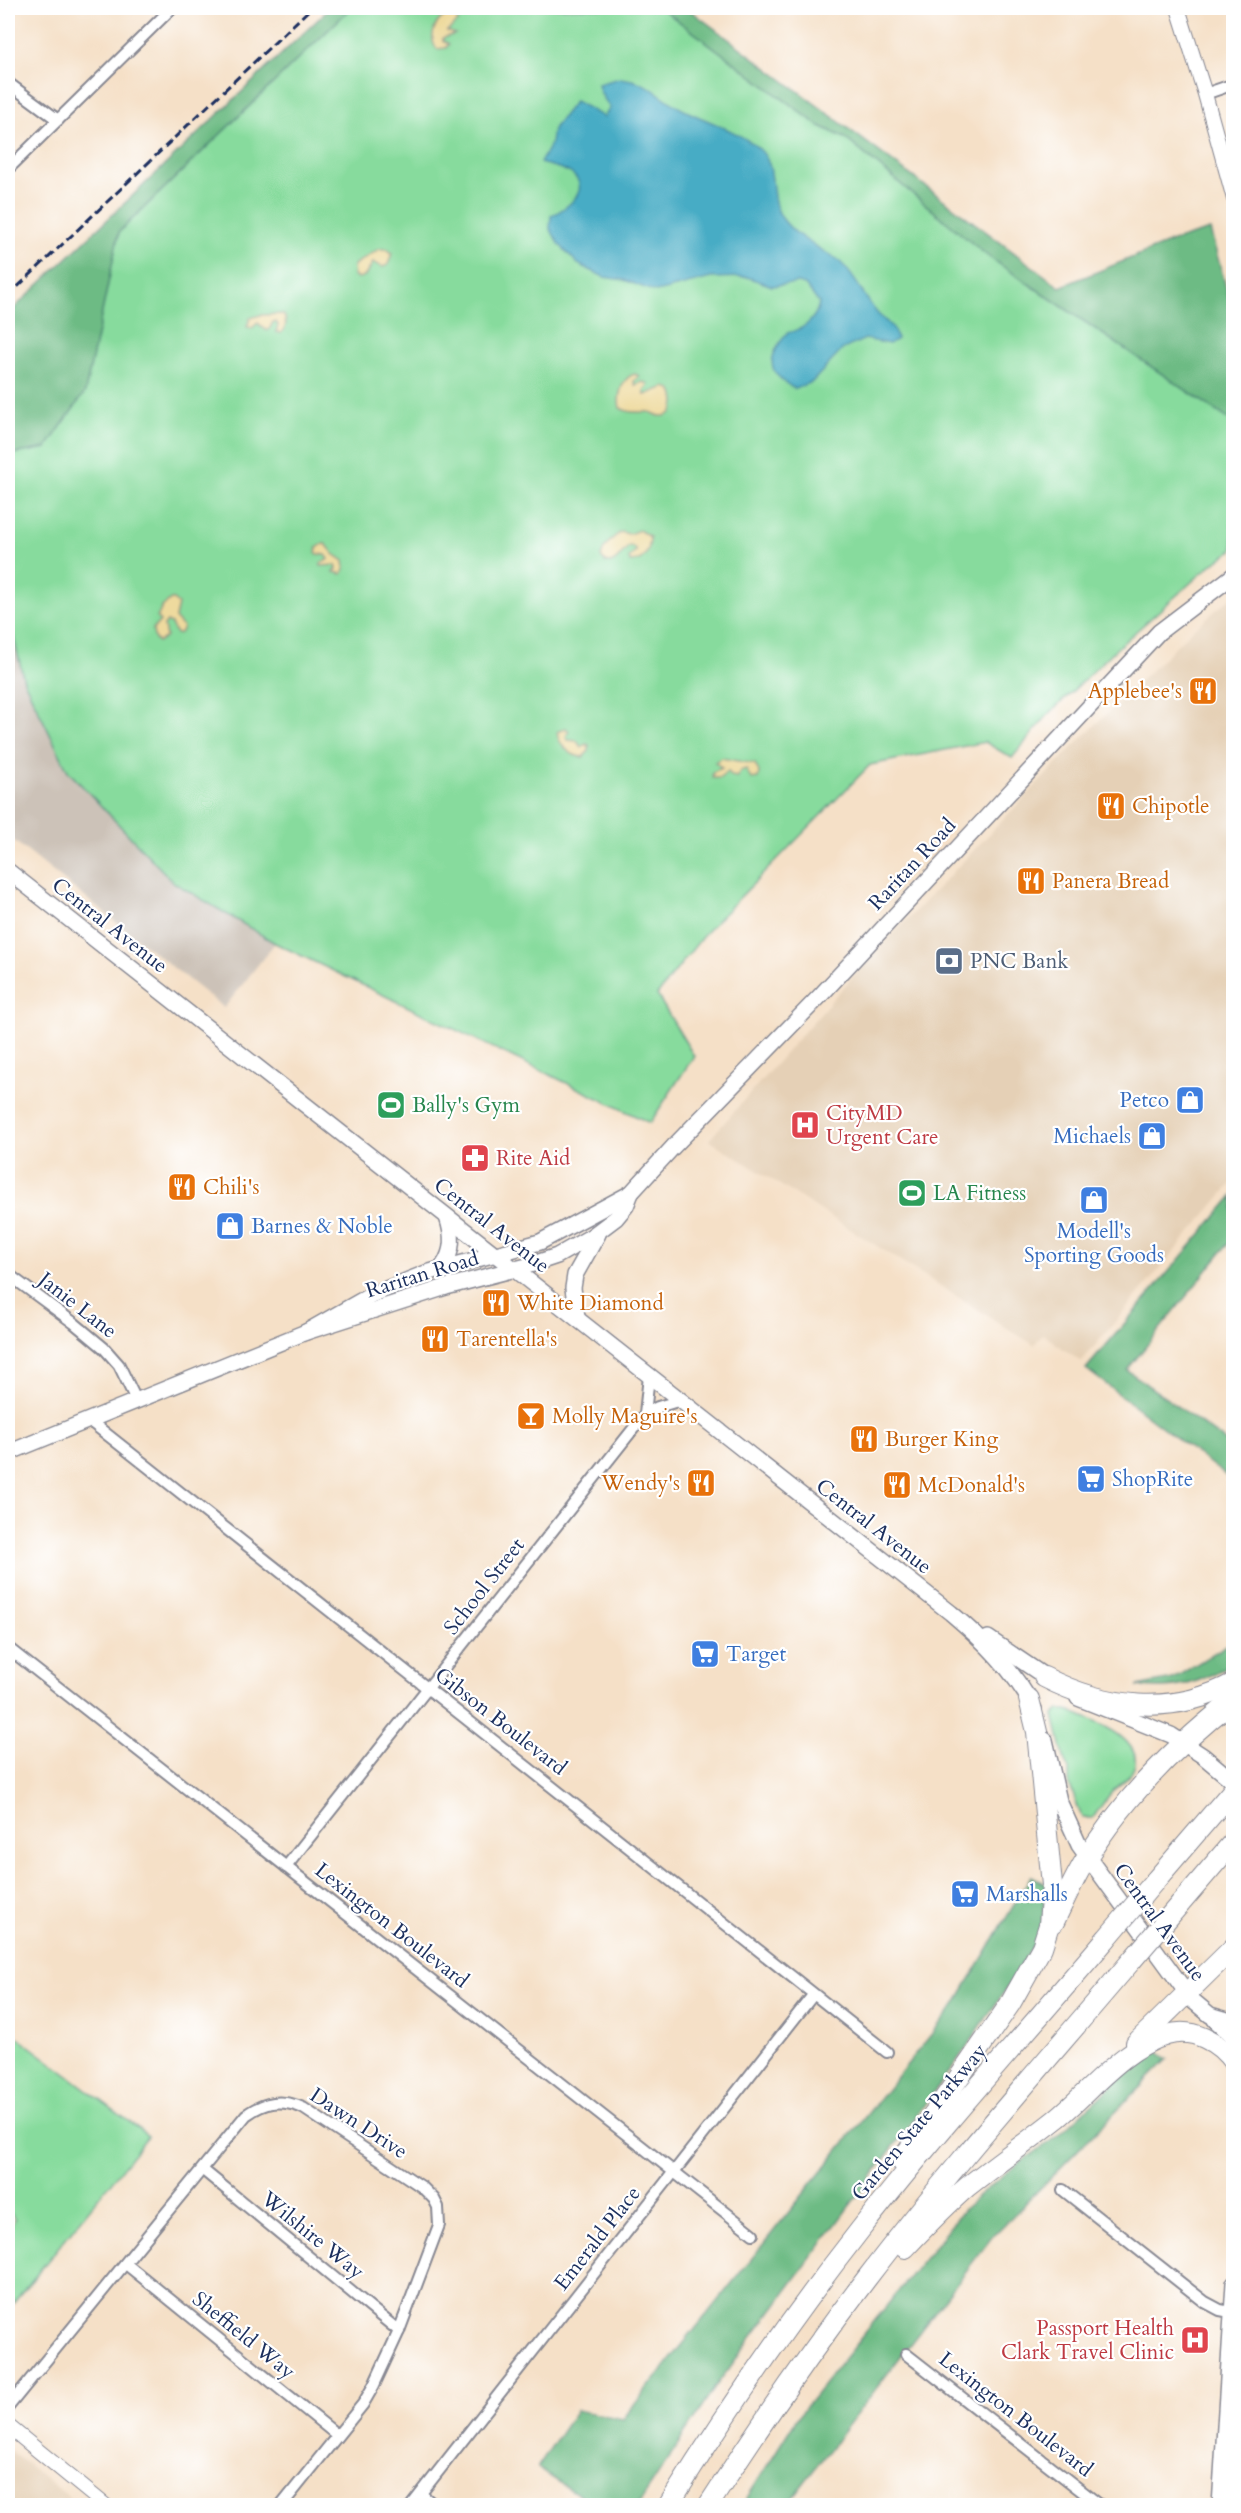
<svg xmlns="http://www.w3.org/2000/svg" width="1241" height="2513" font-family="Cardo,serif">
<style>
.built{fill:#e5d0b6}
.industrial{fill:#ccc2b8}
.green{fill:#87db9d;stroke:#51857e;stroke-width:1.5}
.forest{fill:#6dbb84;stroke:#447571;stroke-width:1.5}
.sand{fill:#eeda9e;stroke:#84847e;stroke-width:1.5}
.water{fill:#46acc5;stroke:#306e92;stroke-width:1.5}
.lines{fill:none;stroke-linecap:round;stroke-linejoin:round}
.minor-casing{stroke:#888892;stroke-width:14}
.tertiary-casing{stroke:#888892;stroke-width:16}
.secondary-casing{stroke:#888892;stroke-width:18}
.motorway-casing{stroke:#888892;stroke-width:22}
.minor{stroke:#fff;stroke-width:10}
.tertiary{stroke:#fff;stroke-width:14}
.secondary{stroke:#fff;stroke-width:15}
.motorway{stroke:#fff;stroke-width:20}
.rail{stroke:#1b2f5e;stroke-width:3;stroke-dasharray:9 4.5;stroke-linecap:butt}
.motorway-bridge-casing{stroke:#888892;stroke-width:22;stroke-linecap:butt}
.motorway-bridge{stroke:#fff;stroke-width:20}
.labels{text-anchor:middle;stroke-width:4.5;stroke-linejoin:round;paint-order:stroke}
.food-label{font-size:21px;fill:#c56008;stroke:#fff;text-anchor:start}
.street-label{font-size:21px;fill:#1b2f5e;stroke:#fff}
.service-label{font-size:21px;fill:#4e5e75;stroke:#fff;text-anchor:start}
.shop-label{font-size:21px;fill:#366cbe;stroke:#fff;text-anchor:start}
.leisure-label{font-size:21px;fill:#27864d;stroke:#fff;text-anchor:start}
.health-label{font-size:21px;fill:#be3a42;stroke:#fff;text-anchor:start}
</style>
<rect width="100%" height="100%" fill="#fff"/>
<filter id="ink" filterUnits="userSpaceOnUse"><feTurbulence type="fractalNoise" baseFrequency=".0167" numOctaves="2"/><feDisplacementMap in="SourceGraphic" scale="12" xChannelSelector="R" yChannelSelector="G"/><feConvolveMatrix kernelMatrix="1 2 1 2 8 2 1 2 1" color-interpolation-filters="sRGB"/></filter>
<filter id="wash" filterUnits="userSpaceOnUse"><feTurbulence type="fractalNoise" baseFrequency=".008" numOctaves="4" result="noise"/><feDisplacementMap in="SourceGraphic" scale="24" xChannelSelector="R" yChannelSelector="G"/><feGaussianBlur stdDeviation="1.35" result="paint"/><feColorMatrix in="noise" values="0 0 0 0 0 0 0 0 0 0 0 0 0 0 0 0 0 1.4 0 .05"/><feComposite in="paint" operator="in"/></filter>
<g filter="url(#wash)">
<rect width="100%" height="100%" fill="#f5e0c7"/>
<g class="built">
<polygon points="1233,596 1233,1182 1081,1362 1043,1334 1034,1345 709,1140 853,976 1068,752 1190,632"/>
<polygon points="8,2449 79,2505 8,2505"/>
</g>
<polygon class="industrial" points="8,613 24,681 173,882 275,943 224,1008 8,836"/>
<g class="green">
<polygon points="351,8 661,8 818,125 845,138 989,257 1233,422 1233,550 1212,564 1115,650 1047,716 1012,758 985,742 870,765 706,932 657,995 694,1056 650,1123 275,943 173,882 68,771 24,681 8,613 8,455 46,448 85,392 119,232"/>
<path d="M1060 1710H1067C1089 1719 1156 1741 1129 1776 1124 1782 1117 1786 1112 1792 1105 1800 1099 1809 1093 1818H1082L1069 1783V1769L1065 1762 1054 1715Z"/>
<polygon points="8,2030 148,2136 8,2310 8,2230 15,2219 8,2210"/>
</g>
<g class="forest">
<polygon points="330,8 351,8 119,232 85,392 46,448 8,455 8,314"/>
<polygon points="661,8 687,8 1060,287 1173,241 1210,230 1233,312 1233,422 989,257 845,138 818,125"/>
<polygon points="1233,1196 1233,1238 1127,1370 1233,1447 1233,1481 1086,1369"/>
<path d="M1233 1641V1663C1201 1682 1175 1693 1137 1686L1173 1679Z"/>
<polygon points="1031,1876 1046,1884 1041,1933 1008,1986 957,2061 716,2386 638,2505 595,2505 537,2468 576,2410 623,2419 954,2006"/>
<polygon points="1152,2048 1168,2059 992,2237 787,2505 742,2506 799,2415 965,2208 1004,2174 1058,2136"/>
</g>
<g class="sand">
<path d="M450 14 456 16 458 22 447 31 455 34 443 38V41L449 44 446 48 437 49C427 38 436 17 450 14Z"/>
<polygon points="379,249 387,249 392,253 388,265 383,267 373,263 365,276 358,278 354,276 353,267 355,264"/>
<path d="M281 314 284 315C287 322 287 328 281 333L276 332 278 325 276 322H273L269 330H265L258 323 252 328 247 327 250 318 260 315Z"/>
<path d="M635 374 639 376 634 381 635 385 643 382 649 384 644 391 645 395 665 387 671 389C677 399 677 415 663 416 657 417 654 412 649 412 639 412 628 413 620 408 617 396 622 377 635 374Z"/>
<path d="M639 530 650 537C650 550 645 562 630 562L629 558 636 551 633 547 629 546C621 553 611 573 601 557 603 546 612 538 621 532L629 534Z"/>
<polygon points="323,544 326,544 334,554 344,561 345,568 342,574 334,572 337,569 336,565 321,566 321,563 329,559 326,555 318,554 316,552 317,548"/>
<polygon points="172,599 178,604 175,618 183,627 180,633 176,634 171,624 167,622 164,626 166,637 158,642 154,638 153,629 160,621 157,618 162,607"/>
<path d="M566 728 569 731 566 736 568 740 577 741 581 747 586 744 589 745V751L583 757C571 757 558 744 557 732Z"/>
<polygon points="721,758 755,764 759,772 758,778 751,779 746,769 740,771 737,777 731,776 728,771 720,778 712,778 713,772 722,768 715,762"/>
</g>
<path class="water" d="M620 78C650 81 659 97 684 110 708 122 736 130 757 147 780 165 766 195 782 218 796 238 821 248 840 262 854 274 865 299 878 314 883 319 890 324 894 330 895 333 896 336 897 339L889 344 865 339 843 349 812 382 795 389C765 372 767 358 787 333 803 330 816 320 819 303L805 285 797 283 772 286 747 277 711 278 656 292 624 280 604 277 578 264 559 244 550 228 551 216C565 209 593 191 572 174 564 168 550 166 540 163L551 143 553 129 575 101 604 117 610 108 600 92 598 84Z"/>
</g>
<g filter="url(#ink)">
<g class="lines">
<g class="minor-casing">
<g id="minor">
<polyline points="8,83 58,120"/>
<polyline points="1205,94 1234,84"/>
<polyline points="8,169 172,8"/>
<polyline points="8,1274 74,1323 104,1348 119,1365 137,1402"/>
<polyline points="645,1414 649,1376"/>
<polyline points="90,1421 887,2052"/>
<polyline points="8,1648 753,2234"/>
<polyline points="286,1867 645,1414 658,1407 681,1400"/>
<polyline points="203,2170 399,2331"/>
<polyline points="1063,2190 1205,2302 1220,2310 1231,2312"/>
<polyline points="126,2264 337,2435"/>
<polyline points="906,2354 1101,2506"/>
<path d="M8 2407 246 2115C265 2101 282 2099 303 2108L422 2187 434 2199 438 2207 439 2225 399 2331 374 2385 363 2404 281 2506"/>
<polyline points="421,2494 435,2506"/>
<polyline points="411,2506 813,1995"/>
</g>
</g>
<g class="tertiary-casing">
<g id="tertiary">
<polyline points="1178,8 1205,94 1234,199"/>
<polyline points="8,2426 106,2506"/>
</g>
</g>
<g class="secondary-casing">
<g id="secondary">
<path d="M8 871 951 1613C983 1640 1015 1671 1034 1709"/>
<path d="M443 1266C454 1250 453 1235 447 1217"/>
<polyline points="577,1317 573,1288 575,1275 598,1234"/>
<polyline points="306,1332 371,1295 426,1273 540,1242 631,1193 674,1146 819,997 1159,632 1234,575"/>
<polyline points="8,1453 306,1332 446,1287 527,1266 557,1256 592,1236 616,1218 626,1206 631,1193"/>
<polyline points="988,1638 1053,1682"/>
<polyline points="1078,1698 1171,1735 1203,1756 1234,1782"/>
<polyline points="1045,1740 1059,1801 1079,1845 1192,2000 1210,2015 1234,2022"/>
<polyline points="1215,2020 1234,2037"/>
<polyline points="1220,2506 1234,2283"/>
</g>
</g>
<g class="motorway-casing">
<g id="motorway">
<path d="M1044 1677C1104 1708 1172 1717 1234 1683"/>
<polyline points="1155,1881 1234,1789"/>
<polyline points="1180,1904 1234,1841"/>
<path d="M1054 1922C1063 1903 1072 1883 1083 1864 1122 1799 1174 1747 1234 1700"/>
<polyline points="1136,2043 1234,1947"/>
<polyline points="901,2161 1010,2004 1042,1947 1049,1925 1052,1885 1037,1732 1029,1699"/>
<path d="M905 2248C925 2227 945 2206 967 2187 996 2164 1026 2143 1055 2120 1090 2092 1122 2048 1167 2035 1193 2027 1220 2042 1234 2063"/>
<path d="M668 2506C727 2411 791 2318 860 2230 938 2130 1023 2036 1106 1939"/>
<path d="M708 2506C758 2428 811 2351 867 2278 951 2168 1043 2065 1132 1960"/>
</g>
</g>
<use href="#minor" class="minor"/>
<use href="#tertiary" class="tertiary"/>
<use href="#secondary" class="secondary"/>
<use href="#motorway" class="motorway"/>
<polyline class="rail" points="8,296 311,8"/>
<g class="motorway-bridge-casing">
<g id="motorway-bridge">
<polyline points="1106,1939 1155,1881"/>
<polyline points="1132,1960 1180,1904"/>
</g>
</g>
<use href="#motorway-bridge" class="motorway-bridge"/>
</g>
</g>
<defs>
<g id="restaurant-square" transform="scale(1.5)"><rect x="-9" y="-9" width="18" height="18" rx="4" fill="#e8710a" stroke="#fff"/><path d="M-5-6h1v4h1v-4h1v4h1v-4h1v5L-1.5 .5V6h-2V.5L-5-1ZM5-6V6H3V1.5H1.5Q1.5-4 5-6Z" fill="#fff"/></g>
<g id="bank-square" transform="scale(1.5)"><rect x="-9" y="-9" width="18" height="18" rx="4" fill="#5c6f8a" stroke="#fff"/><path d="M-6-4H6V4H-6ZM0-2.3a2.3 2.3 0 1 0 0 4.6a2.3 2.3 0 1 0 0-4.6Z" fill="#fff"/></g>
<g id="shop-square" transform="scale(1.5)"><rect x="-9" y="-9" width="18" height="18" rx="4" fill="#3f7fe0" stroke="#fff"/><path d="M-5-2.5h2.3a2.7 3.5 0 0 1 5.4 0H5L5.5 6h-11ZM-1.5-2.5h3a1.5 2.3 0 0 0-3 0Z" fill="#fff"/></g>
<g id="stadium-square" transform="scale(1.5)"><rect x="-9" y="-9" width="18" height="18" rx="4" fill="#2e9e5b" stroke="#fff"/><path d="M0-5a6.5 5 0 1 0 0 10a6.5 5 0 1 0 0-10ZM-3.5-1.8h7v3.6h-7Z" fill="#fff"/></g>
<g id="hospital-square" transform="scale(1.5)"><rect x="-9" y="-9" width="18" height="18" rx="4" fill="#e0444e" stroke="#fff"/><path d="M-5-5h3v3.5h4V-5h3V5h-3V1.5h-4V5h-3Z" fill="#fff"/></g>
<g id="pharmacy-square" transform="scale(1.5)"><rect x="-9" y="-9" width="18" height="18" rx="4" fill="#e0444e" stroke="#fff"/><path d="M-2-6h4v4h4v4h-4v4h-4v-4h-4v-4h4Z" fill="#fff"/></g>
<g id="bar-square" transform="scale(1.5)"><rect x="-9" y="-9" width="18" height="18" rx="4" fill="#e8710a" stroke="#fff"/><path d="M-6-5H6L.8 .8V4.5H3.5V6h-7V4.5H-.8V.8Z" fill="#fff"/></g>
<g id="supermarket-square" transform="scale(1.5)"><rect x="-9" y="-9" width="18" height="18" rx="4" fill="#3f7fe0" stroke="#fff"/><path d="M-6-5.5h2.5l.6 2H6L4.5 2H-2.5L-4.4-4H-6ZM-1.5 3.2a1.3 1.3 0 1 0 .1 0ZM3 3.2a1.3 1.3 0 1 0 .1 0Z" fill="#fff"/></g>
</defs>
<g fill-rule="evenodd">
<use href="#restaurant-square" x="1203" y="691"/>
<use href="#restaurant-square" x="1111" y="806"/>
<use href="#restaurant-square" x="1031" y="881"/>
<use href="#bank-square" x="949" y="961"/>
<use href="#shop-square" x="1190" y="1100"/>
<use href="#stadium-square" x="391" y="1105"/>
<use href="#hospital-square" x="805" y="1125"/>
<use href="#shop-square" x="1152" y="1136"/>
<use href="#pharmacy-square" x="475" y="1158"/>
<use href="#restaurant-square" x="182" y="1187"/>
<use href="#stadium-square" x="912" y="1193"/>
<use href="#shop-square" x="1094" y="1200"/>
<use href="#shop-square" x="230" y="1226"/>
<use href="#restaurant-square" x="496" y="1303"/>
<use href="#restaurant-square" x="435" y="1339"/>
<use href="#bar-square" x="531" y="1416"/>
<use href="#restaurant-square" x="864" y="1439"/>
<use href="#supermarket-square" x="1091" y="1479"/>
<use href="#restaurant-square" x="701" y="1483"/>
<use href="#restaurant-square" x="897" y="1485"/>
<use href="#supermarket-square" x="705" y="1654"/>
<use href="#supermarket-square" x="965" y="1894"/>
<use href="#hospital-square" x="1195" y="2340"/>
</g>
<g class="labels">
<g class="food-label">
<text x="1182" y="698" text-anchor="end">Applebee's</text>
<text x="1132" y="813">Chipotle</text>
<text x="1052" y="888">Panera Bread</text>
<text x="203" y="1194">Chili's</text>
<text x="517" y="1310">White Diamond</text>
<text x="456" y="1346">Tarentella's</text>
<text x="552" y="1423">Molly Maguire's</text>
<text x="885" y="1446">Burger King</text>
<text x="680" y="1490" text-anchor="end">Wendy's</text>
<text x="918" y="1492">McDonald's</text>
</g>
<g class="street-label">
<text transform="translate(912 864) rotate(-47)" y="7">Raritan Road</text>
<text transform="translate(110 925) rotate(38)" y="7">Central Avenue</text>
<text transform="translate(492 1225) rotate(38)" y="7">Central Avenue</text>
<text transform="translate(422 1274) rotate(-17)" y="7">Raritan Road</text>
<text transform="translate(78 1305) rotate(38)" y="7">Janie Lane</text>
<text transform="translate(874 1526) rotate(38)" y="7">Central Avenue</text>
<text transform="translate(484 1586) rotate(-52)" y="7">School Street</text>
<text transform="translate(501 1721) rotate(38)" y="7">Gibson Boulevard</text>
<text transform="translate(1160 1922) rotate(54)" y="7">Central Avenue</text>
<text transform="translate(392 1925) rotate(38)" y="7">Lexington Boulevard</text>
<text transform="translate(919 2122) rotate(-50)" y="7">Garden State Parkway</text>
<text transform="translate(359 2123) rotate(33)" y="7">Dawn Drive</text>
<text transform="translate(313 2235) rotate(39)" y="7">Wilshire Way</text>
<text transform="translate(597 2238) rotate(-52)" y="7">Emerald Place</text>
<text transform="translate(244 2335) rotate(39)" y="7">Sheffield Way</text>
<text transform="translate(1016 2414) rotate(38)" y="7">Lexington Boulevard</text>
</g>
<g class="service-label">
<text x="970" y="968">PNC Bank</text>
</g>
<g class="shop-label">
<text x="1169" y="1107" text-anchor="end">Petco</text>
<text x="1131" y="1143" text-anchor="end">Michaels</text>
<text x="251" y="1233">Barnes &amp; Noble</text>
<text x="1094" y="1238" text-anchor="middle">Modell's<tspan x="1094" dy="24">Sporting Goods</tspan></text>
<text x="1112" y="1486">ShopRite</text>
<text x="726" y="1661">Target</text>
<text x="986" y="1901">Marshalls</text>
</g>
<g class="leisure-label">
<text x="412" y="1112">Bally's Gym</text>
<text x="933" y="1200">LA Fitness</text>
</g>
<g class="health-label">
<text x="826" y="1120">CityMD<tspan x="826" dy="24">Urgent Care</tspan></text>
<text x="496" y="1165">Rite Aid</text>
<text x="1174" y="2335" text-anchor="end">Passport Health<tspan x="1174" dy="24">Clark Travel Clinic</tspan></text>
</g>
</g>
<rect width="1241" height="2513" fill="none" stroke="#fff" stroke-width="30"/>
</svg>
